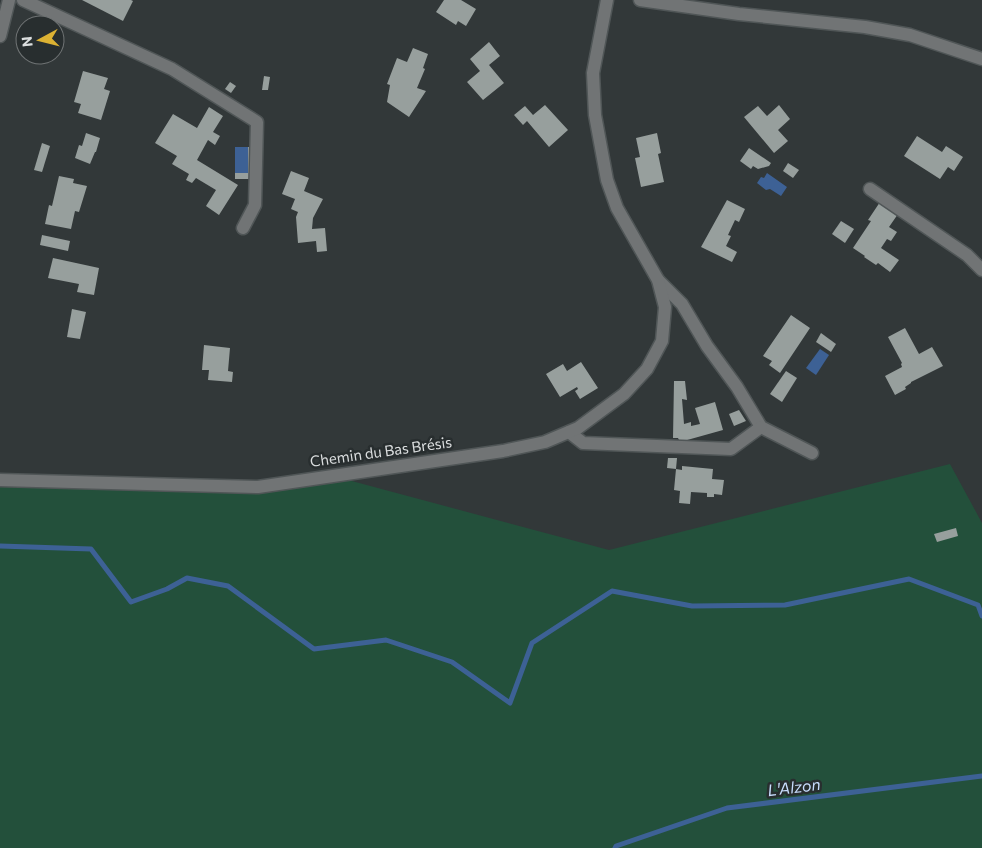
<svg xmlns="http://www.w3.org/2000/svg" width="982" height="848" font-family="Commissioner,sans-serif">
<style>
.green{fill:#23503b}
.water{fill:#3d6195}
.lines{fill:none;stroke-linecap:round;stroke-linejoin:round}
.stream{stroke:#3d6195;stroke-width:5}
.building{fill:#979f9d}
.minor-casing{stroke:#505657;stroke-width:15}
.minor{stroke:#717475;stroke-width:12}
.labels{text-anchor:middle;stroke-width:5;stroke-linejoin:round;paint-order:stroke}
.street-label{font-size:15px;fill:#dbdedf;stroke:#282e2f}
.water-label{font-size:16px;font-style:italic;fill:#c8ddfd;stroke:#282e2f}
</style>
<rect width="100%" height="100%" fill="#323839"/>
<polygon class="green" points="950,464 982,523 982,848 0,848 0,481 129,488 348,480 609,550"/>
<g class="water">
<rect x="235" y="147" width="13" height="26"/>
<polygon points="767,173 787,187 781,196 770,189 766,190 757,183 761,177 764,178"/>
<polygon points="820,349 829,355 816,375 806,368"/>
</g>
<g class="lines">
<g class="stream">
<polyline points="0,546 91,549 131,602 167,589 187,578 228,586 314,649 386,640 452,662 510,703 532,643 612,591 692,606 785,605 909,579 978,605 982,616"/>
<polyline points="615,848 616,846 727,808 982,776"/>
</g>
</g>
<g class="building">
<polygon points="82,0 131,0 133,1 123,21"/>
<polygon points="444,0 461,0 476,9 466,26 458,21 456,25 436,12"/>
<polygon points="489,42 500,56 489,65 504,83 483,100 467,82 480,71 470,59"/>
<polygon points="413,48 428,54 423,68 425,69 417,88 426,91 409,117 387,102 390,85 387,84 397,58 407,62"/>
<polygon points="83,71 108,78 104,89 110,91 101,120 78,113 81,104 74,102"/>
<polygon points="264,76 270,77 268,90 262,90"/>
<polygon points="230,82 236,86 231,93 225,89"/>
<polygon points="545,105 568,130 549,147 527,121 523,125 514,115 525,106 533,115"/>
<polygon points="779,105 790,119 778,130 788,141 774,153 744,117 758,106 767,116"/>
<polygon points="209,107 223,116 213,132 220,136 215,145 208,140 197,160 238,185 219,215 206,206 216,190 196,178 192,183 186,180 189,174 172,164 177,156 155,143 173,114 197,128"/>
<polygon points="86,133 100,138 96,152 95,152 90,164 75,158 79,145 82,146"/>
<polygon points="657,133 661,153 658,154 664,182 641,187 635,158 640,157 636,138"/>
<polygon points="917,136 942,152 946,146 963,157 954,171 948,167 940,179 904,156"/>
<polygon points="42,143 50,146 42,172 34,170"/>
<polygon points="248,147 254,147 253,179 235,179 235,173 248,173"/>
<polygon points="749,148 771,163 769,166 758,169 753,166 751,169 740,161"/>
<polygon points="788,163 799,170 793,178 783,171"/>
<polygon points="291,171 309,178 304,191 323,199 313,218 312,229 325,228 327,251 317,252 316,241 298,243 296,217 298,212 291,209 295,199 282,194"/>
<polygon points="59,176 74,179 73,183 87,186 79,212 75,211 71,229 45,224 49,205 52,206"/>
<polygon points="727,200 745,209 739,222 735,220 728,235 731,236 726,246 737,252 732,262 701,247"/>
<polygon points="880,202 898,214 889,227 897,232 891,241 887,239 881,248 899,260 890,272 878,263 876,265 864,257 865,256 853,248 871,221 868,220"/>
<polygon points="841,221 854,229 845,243 832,234"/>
<polygon points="42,235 70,241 68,251 40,245"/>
<polygon points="53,258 99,268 94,295 77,292 79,284 48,278"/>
<polygon points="72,309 86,312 80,339 67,337"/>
<polygon points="791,315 810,328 780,373 769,365 772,361 763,356"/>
<polygon points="905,328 919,354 932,347 943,366 911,382 911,383 905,387 906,389 895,395 885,376 902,367 901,364 902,363 888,337"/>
<polygon points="821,333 836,344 831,352 816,342"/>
<polygon points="204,345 230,348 228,371 233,372 232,382 208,380 209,370 202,370"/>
<polygon points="581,362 598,388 580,399 575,391 578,389 577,387 560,397 546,374 563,364 567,371"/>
<polygon points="786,371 797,378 782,402 770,394"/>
<polygon points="674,381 685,381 687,400 682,399 684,424 691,422 691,426 700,424 695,408 715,402 723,430 680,442 678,438 673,438"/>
<polygon points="739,410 746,421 734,426 729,414"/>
<polygon points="668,458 677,458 676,469 667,468"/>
<polygon points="682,466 713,469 712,479 724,480 722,495 714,494 714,497 707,497 707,493 691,492 690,504 679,503 680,491 674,490 676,469 682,470"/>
<polygon points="956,528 958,536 937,542 934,534"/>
</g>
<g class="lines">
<g class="minor-casing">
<g id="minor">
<polyline points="23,0 172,69 257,122 255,205 243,228"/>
<polyline points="640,0 739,14 865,27 910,35 982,59"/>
<polyline points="0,36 9,0"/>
<polyline points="870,189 967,255 982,270"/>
<polyline points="658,280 682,304 707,346 737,387 761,427 812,453"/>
<polyline points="569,432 583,443 731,449 761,427"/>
<polyline points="0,480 258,487 503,451 545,442 578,428 624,394 647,369 662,341 665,307 658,280 617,208 607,180 595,115 593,73 607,0"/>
</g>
</g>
<use href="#minor" class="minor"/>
</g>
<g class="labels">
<g class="street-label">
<text transform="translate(381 452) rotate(-8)" y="5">Chemin du Bas Brésis</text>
</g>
<g class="water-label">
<text transform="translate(794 787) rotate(-7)" y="6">L'Alzon</text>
</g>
</g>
<g transform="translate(40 40) rotate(263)"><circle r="24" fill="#282e2f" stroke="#707475"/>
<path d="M0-4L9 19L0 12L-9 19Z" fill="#dcb233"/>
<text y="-8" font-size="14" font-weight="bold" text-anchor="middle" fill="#dbdedf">N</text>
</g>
</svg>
